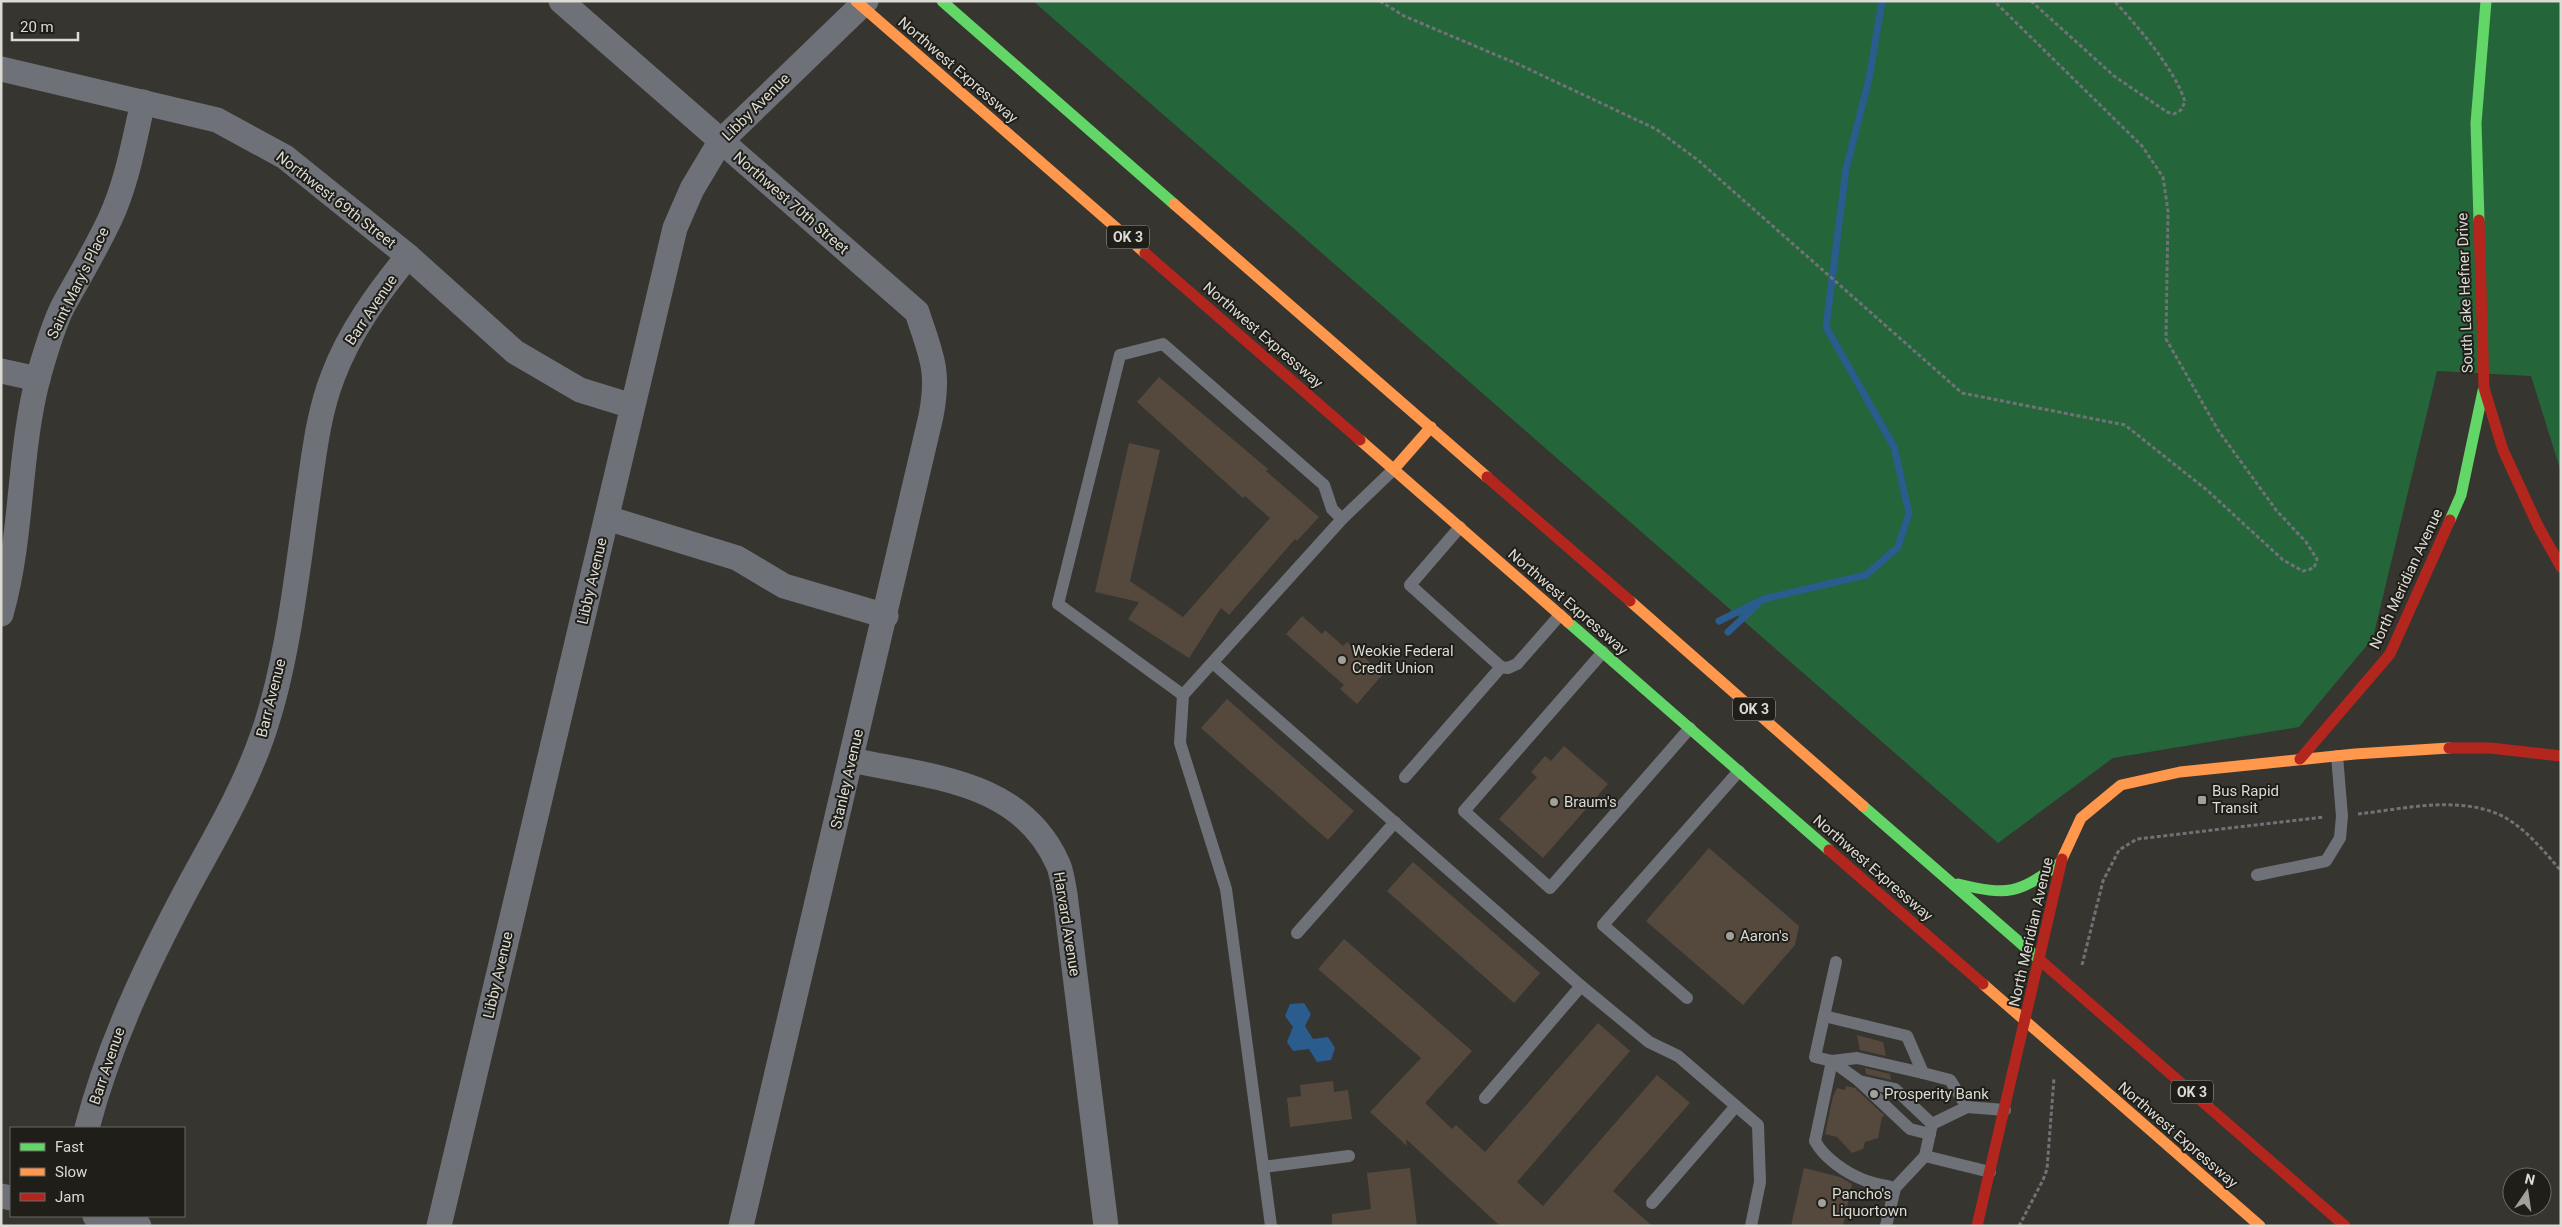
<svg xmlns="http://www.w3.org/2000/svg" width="2562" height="1227" font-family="Roboto,sans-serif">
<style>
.green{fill:#25653a}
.water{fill:#2a5c8e}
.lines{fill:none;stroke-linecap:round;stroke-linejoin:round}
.stream{stroke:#2a5c8e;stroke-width:7}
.building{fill:#55493e}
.path{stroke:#717276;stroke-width:3;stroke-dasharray:4 2.5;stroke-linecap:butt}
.lane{stroke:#6e7177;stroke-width:12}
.street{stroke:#6e7177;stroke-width:25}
.fast{stroke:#63d668;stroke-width:11}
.slow{stroke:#ff974d;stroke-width:11}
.jam{stroke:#b3261e;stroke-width:11}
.poi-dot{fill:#a1a09a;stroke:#1f1e19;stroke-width:2}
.labels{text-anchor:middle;stroke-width:4;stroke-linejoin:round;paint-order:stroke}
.shield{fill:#1f1e19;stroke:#a3a29b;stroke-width:1}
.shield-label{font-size:14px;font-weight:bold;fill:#dbdad3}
.street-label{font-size:15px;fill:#dbdad3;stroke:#1f1e19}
.poi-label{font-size:15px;fill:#dbdad3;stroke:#1f1e19;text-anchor:start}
</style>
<rect width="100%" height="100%" fill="#363530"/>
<polygon class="green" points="1033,1 2561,1 2561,472 2531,376 2437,371 2373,638 2299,727 2113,758 1998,843"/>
<polygon class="water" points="1304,1003 1311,1014 1305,1026 1313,1039 1328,1037 1335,1048 1331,1060 1317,1062 1309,1049 1293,1051 1287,1042 1293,1027 1285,1016 1290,1004"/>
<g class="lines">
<g class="stream">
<polyline points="1719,621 1764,599 1866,575 1898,547 1909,513 1894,447 1826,327 1846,169 1869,79 1882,1"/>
<polyline points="1728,632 1757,605"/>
</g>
</g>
<g class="building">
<polygon points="1159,377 1268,469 1266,471 1319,517 1297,541 1295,539 1229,615 1221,608 1189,658 1128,619 1139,602 1095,592 1129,443 1160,450 1130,581 1183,617 1270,518 1245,496 1243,498 1137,402"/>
<polygon points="1302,616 1322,634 1325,630 1343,646 1347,642 1383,674 1357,704 1340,689 1344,685 1286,634"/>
<polygon points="1227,699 1354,811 1328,840 1201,728"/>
<polygon points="1564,746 1608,784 1543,858 1499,819 1537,777 1531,772 1545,756 1551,761"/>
<polygon points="1709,848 1799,926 1795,945 1743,1005 1646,921"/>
<polygon points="1413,862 1540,973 1514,1003 1387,891"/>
<polygon points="1344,939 1472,1051 1425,1103 1452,1129 1456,1125 1485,1152 1598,1023 1630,1051 1517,1182 1543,1206 1657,1075 1690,1103 1613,1191 1652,1226 1500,1226 1406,1139 1407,1146 1370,1112 1421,1058 1318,969"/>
<polygon points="1857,1035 1883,1042 1886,1056 1860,1050"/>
<polygon points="1865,1068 1890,1074 1891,1080 1866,1074"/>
<polygon points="1333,1081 1334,1092 1348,1090 1352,1119 1290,1127 1287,1098 1301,1096 1300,1085"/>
<polygon points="1846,1086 1855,1088 1885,1116 1882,1117 1878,1138 1865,1142 1863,1149 1852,1153 1837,1137 1825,1134 1833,1096 1837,1088 1845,1090"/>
<polygon points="1410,1168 1417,1226 1332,1226 1332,1214 1371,1209 1367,1173"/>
<polygon points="1804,1168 1840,1177 1852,1184 1843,1226 1791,1226"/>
</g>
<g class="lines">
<g class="path">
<polyline points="1380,1 1404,16 1520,65 1656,129 1699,161 1962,393 2125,425 2208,491 2283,560 2303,571 2314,568 2317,559 2306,542 2276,510 2218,430 2166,339 2168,211 2163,177 2142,146 1994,1"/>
<path d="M2031 1 2114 76 2167 112 2174 114 2181 110 2185 102C2176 71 2137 25 2114 1"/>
<path d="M2358 814C2403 809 2455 796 2498 814 2523 825 2544 851 2561 871"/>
<polyline points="2082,965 2103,881 2119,850 2137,839 2324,817"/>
<polyline points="2019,1226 2043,1180 2047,1169 2054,1078"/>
</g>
<g class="lane">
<polyline points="1460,527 1410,585 1501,667 1508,668 1517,664 1560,615"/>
<polyline points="1603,652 1464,811 1550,888 1690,728"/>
<polyline points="1213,663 1581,986 1649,1042 1678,1056 1758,1125 1760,1182 1751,1226"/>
<polyline points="1183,695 1058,604 1120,355 1163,344 1324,485 1332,509 1342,519"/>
<polyline points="1405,777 1501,667"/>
<polyline points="2257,875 2326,861 2340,838 2342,816 2337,756"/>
<polyline points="1297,933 1395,822"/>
<polyline points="1836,962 1815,1057 1832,1061 1857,1058 1923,1073"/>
<polyline points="1687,998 1603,925 1739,771"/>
<polyline points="1824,1016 1907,1036 1923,1073 1950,1080 1967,1107"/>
<path d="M1832 1061 1815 1141C1824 1158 1846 1173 1864 1180 1873 1184 1885 1185 1895 1188"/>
<polyline points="1832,1061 1858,1080 1910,1129 1930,1134"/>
<polyline points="1859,1081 1895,1089 1932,1124"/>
<polyline points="1485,1098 1581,986"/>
<polyline points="1925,1156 1990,1172"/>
<polyline points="1263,1167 1349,1156"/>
<polyline points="1652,1203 1736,1106"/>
<polyline points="1271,1226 1226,889 1180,743 1183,695 1342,519 1394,469"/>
<polyline points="1886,1226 1895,1188 1925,1156 1932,1124 1967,1107 2005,1110"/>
</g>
<g class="street">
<path d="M561 1 917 312C931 356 940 369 931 416L741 1226"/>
<polyline points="1,69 217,120 285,157 408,256 515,352 580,390 632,406"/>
<polyline points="1,371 38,379"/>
<polyline points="607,518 737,558 784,586 886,616"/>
<path d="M1 614C23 537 18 455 38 378 45 354 52 328 63 306 79 277 96 249 110 219 127 183 134 141 143 102"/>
<path d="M851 760C930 777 1021 780 1058 864 1062 873 1063 884 1065 894L1106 1226"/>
<path d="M87 1128C109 1044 146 966 187 889 214 839 243 791 262 737 289 661 298 562 310 482 315 446 320 409 333 376 350 331 378 293 408 256"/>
<polyline points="1,1196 11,1198"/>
<polyline points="95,1216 139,1226"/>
<polyline points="439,1226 675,228 692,189 720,142 866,1"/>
</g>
<g class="fast">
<polyline points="942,1 1174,204"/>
<polyline points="2479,220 2476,123 2486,1"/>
<polyline points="2450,520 2461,495 2483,391"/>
<polyline points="1568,622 1829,850"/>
<polyline points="1863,806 2041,961"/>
<path d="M1958 884C2009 896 2018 894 2060 863"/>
</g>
<g class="slow">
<polyline points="856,1 1145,253"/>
<polyline points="1174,204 1487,477"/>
<polyline points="1360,440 1568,622"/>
<polyline points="1394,469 1431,427"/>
<polyline points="1630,601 1863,806"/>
<polyline points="2062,859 2081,818 2121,785 2180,772 2355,754 2449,748"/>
<polyline points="1983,984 2260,1226"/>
</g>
<g class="jam">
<polyline points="2479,220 2484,388 2503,450 2538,526 2561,567"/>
<polyline points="1145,253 1360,440"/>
<polyline points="1487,477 1630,601"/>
<polyline points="2449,748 2490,748 2561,756"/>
<polyline points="2300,759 2390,654 2450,520"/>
<polyline points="1829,850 1983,984"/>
<polyline points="2041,961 2345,1226"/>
<polyline points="1977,1226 2062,859"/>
</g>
</g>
<g class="poi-dot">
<circle cx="1342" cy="660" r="5"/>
<rect x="2197" y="795" width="10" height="10" rx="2.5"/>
<circle cx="1554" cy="802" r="5"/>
<circle cx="1730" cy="936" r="5"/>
<circle cx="1874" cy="1094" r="5"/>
<circle cx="1822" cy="1203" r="5"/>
</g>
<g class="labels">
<g class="shield">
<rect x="1107" y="225.5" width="42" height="23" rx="4"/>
<rect x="1733" y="697.5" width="42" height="23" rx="4"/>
<rect x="2171" y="1080.5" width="42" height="23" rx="4"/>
</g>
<g class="shield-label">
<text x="1128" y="242">OK 3</text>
<text x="1754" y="714">OK 3</text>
<text x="2192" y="1097">OK 3</text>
</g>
<g class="street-label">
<text transform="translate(958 70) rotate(41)" y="5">Northwest Expressway</text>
<text transform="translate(756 107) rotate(-45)" y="5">Libby Avenue</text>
<text transform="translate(336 200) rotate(38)" y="5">Northwest 69th Street</text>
<text transform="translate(791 203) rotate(41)" y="5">Northwest 70th Street</text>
<text transform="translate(78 283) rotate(-64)" y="5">Saint Mary's Place</text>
<text transform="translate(2465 293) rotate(-92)" y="5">South Lake Hefner Drive</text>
<text transform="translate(371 310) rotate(-56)" y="5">Barr Avenue</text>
<text transform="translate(1263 335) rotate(41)" y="5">Northwest Expressway</text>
<text transform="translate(2406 579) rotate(-65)" y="5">North Meridian Avenue</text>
<text transform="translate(592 581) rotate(-77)" y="5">Libby Avenue</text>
<text transform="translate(1568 602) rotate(41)" y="5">Northwest Expressway</text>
<text transform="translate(271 698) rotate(-76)" y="5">Barr Avenue</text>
<text transform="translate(847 779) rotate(-77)" y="5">Stanley Avenue</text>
<text transform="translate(1873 868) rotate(41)" y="5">Northwest Expressway</text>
<text transform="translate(1067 924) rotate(81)" y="5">Harvard Avenue</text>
<text transform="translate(2031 932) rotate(-77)" y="5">North Meridian Avenue</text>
<text transform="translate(498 975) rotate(-77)" y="5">Libby Avenue</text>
<text transform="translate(107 1066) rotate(-71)" y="5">Barr Avenue</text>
<text transform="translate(2178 1135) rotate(41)" y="5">Northwest Expressway</text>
</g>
<g class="poi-label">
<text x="1352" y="656">Weokie Federal<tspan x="1352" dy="17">Credit Union</tspan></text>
<text x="2212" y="796">Bus Rapid<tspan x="2212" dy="17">Transit</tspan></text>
<text x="1564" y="807">Braum's</text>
<text x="1740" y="941">Aaron's</text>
<text x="1884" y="1099">Prosperity Bank</text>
<text x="1832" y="1199">Pancho's<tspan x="1832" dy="17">Liquortown</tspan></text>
</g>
</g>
<rect width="2562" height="1227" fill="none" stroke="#dbdad3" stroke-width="5"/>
<rect x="10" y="1127" width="175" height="90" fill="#1f1e19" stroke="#6a6963"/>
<rect x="20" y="1143" width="25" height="8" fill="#63d668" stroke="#6a6963"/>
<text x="55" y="1152" font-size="15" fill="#dbdad3">Fast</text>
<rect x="20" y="1168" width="25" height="8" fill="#ff974d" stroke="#6a6963"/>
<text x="55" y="1177" font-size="15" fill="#dbdad3">Slow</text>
<rect x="20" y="1193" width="25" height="8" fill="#b3261e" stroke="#6a6963"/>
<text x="55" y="1202" font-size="15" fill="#dbdad3">Jam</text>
<g transform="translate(2527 1192) rotate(13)"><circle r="24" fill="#1f1e19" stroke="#6a6963"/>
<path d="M0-4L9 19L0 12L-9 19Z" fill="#a1a09a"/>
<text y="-8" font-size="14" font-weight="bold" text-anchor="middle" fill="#dbdad3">N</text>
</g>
<path d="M12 32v8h66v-8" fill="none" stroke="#dbdad3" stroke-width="2.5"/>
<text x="20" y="32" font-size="15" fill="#dbdad3" stroke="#1f1e19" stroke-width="4" paint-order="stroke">20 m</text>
</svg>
